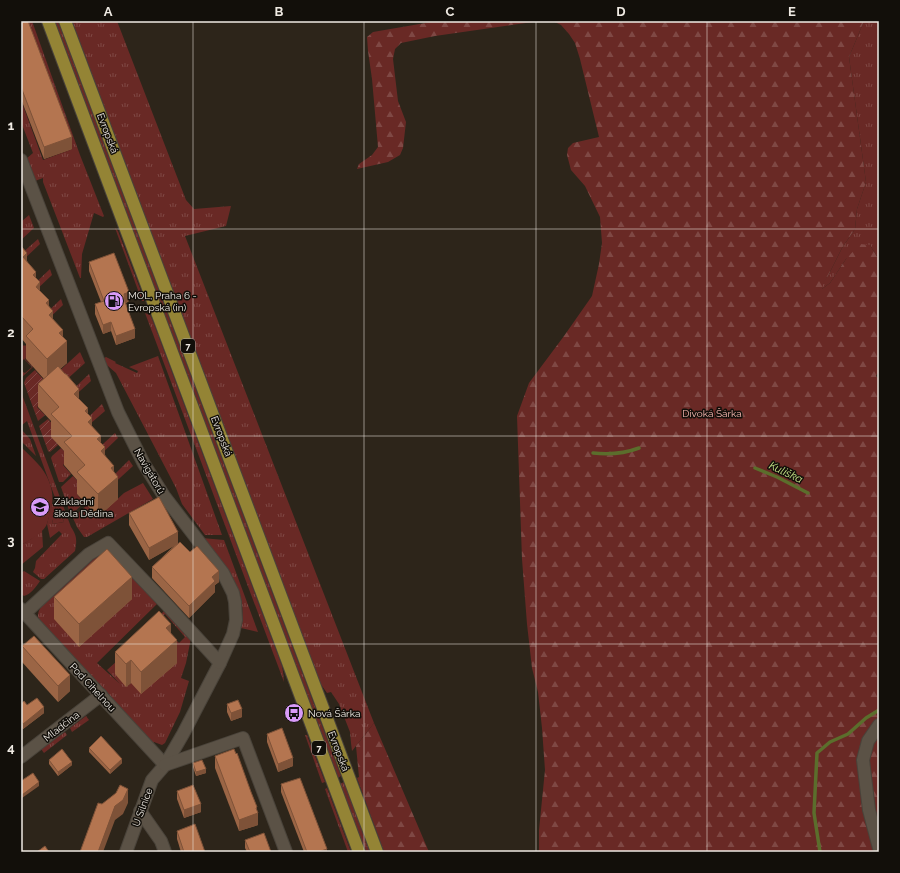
<svg xmlns="http://www.w3.org/2000/svg" width="900" height="873" font-family="Raleway,sans-serif">
<style>
.grass{fill:url(#grass-tufts);fill-rule:evenodd}
.forest{fill:url(#forest-firs)}
.garden{fill:url(#garden-furrows)}
.pitch{fill:#692925}
.lines{fill:none;stroke-linecap:round;stroke-linejoin:round}
.stream{stroke:#5b6e2c;stroke-width:3.5}
.minor-casing{stroke:#49433a;stroke-width:14}
.major-casing{stroke:#49433a;stroke-width:14}
.minor{stroke:#5b5246;stroke-width:12}
.major{stroke:#948435;stroke-width:12}
.wall{fill:#9b6545}
.shaded-wall{fill:#7e5238}
.building{fill:#b47550;stroke:#7e5238}
.grid{fill:none;stroke:#efeae3;stroke-width:1;stroke-opacity:0.55}
.labels{text-anchor:middle;stroke-width:3;stroke-linejoin:round;paint-order:stroke}
.shield{fill:#120f0a;stroke:#ada8a2;stroke-width:1}
.shield-label{font-size:9px;font-weight:bold;fill:#efeae3}
.street-label{font-size:10px;fill:#efeae3;stroke:#120f0a}
.poi-label{font-size:10px;fill:#efeae3;stroke:#120f0a;text-anchor:start}
.park-label{font-size:10px;fill:#f9b9b2;stroke:#120f0a}
.water-label{font-size:11px;font-style:italic;fill:#cdec8d;stroke:#120f0a}
.neatline{fill:none;stroke:#efeae3;stroke-width:1.5}
.grid-label{font-size:13px;text-anchor:middle;font-weight:bold;fill:#efeae3}
</style>
<defs>
<pattern id="grass-tufts" width="24" height="20" patternUnits="userSpaceOnUse"><rect width="24" height="20" fill="#692925"/><path d="M3 7l-1-3M5 7V3M7 7l1-3M15 17l-1-3M17 17v-4M19 17l1-3" fill="none" stroke="#7f4844"/></pattern>
<pattern id="forest-firs" width="22" height="20" patternUnits="userSpaceOnUse"><rect width="22" height="20" fill="#692925"/><path d="M5 1l3.5 6h-7zM16 11l3.5 6h-7z" fill="#7f4844"/></pattern>
<pattern id="garden-furrows" width="10" height="10" patternUnits="userSpaceOnUse"><rect width="10" height="10" fill="#692925"/><path d="M-1 1l2-2M0 10L10 0M9 11l2-2" fill="none" stroke="#7f4844"/></pattern>
</defs>
<rect width="100%" height="100%" fill="#2d251a"/>
<g class="grass">
<polygon points="24,21 32,21 80,155 104,216 103,217 94,213 82,254 81,278 80,278 43,182 43,178 35,181 26,159 33,153 21,122 21,100 43,160 72,149"/>
<polygon points="54,21 58,21 341,776 338,778"/>
<polygon points="72,21 117,21 186,200 194,209 231,206 226,226 185,236 374,723 352,751 351,743 350,732 339,704 331,692 327,693 320,683"/>
<polygon points="864,21 879,21 879,260 870,245 846,259 830,283 822,289 822,283 828,276 842,248 855,229 857,209 866,182 849,57"/>
<polygon points="29,215 34,228 21,240 21,222"/>
<polygon points="115,228 118,231 144,299 144,301 142,301"/>
<polygon points="38,239 40,244 21,262 21,254"/>
<polygon points="50,269 52,275 34,292 28,290"/>
<polygon points="61,299 63,305 44,323 41,318"/>
<polygon points="145,313 150,315 152,319 282,666 283,672 284,682"/>
<path d="M21 343 24 346 25 345 32 352 25 359 33 367 22 377 21 376ZM24 359 32 367 25 373 23 372 21 367 22 361Z"/>
<polygon points="80,352 85,363 54,391 46,383"/>
<polygon points="158,356 222,535 205,535 182,504 176,488 116,373 101,360 106,357 116,362 115,363 137,373 138,371 129,367"/>
<polygon points="89,374 91,381 70,400 66,396"/>
<path d="M21 392 71 527C77 536 77 540 75 551L44 579H41L33 572 35 568 36 561 62 534 59 531 50 538 47 524 52 504H56L52 524 64 522 27 421 22 425 21 424Z"/>
<polygon points="102,404 105,411 83,430 79,426"/>
<polygon points="21,429 30,439 36,456 21,441 23,439 21,437"/>
<polygon points="115,433 118,438 96,459 92,454"/>
<polygon points="61,448 71,458 63,465 71,474 63,482 59,482 51,458 52,456"/>
<polygon points="129,460 133,466 109,488 105,484"/>
<polygon points="73,476 84,488 77,494 84,503 73,513 70,513 61,487"/>
<polygon points="143,483 153,499 87,537 84,537 77,527 73,518 87,505 98,517 124,493"/>
<path d="M42 530 43 547 21 565V545C29 541 35 536 42 530Z"/>
<path d="M202 538 224 540 258 632 241 628C242 620 243 612 242 605 240 579 217 557 202 538Z"/>
<path d="M105 550 158 603 97 663 120 684 107 670 127 652 126 687 131 683 154 621 165 610 191 638 186 663 181 678 189 681 180 712 165 743 162 745 154 742 153 744 39 621C37 615 38 611 42 606L102 551ZM165 614 185 637 179 643 158 620Z"/>
<path d="M24 571 40 581C36 587 31 594 24 596L21 594V573Z"/>
<polygon points="86,716 89,720 72,732 70,728"/>
<polygon points="65,732 67,735 44,753 41,749"/>
<polygon points="305,735 307,735 308,738 325,782 322,783"/>
<polygon points="344,782 370,852 365,852 340,784"/>
<polygon points="327,788 351,852 348,852 325,789"/>
</g>
<g class="forest">
<polygon points="437,21 540,21 435,36 401,43 395,49 393,59 398,101 406,122 403,148 400,155 388,162 357,169 359,164 372,155 378,147 372,79 368,51 367,37 373,32"/>
<polygon points="553,21 864,21 849,57 866,182 857,209 855,229 842,248 828,276 823,283 822,289 830,283 846,259 860,244 870,245 879,260 879,371 876,376 879,379 879,852 539,852 539,830 545,770 542,728 538,692 532,668 527,624 522,559 517,416 529,383 564,336 592,296 599,264 602,243 600,217 585,186 571,170 567,155 568,148 573,143 599,137 580,59 575,43 569,34 561,25"/>
<polygon points="374,723 429,852 384,852 357,778 359,777 356,746"/>
</g>
<g class="garden">
<polygon points="35,370 54,391 37,407 45,415 38,421 24,383 26,378"/>
<polygon points="48,419 57,429 51,436 58,445 50,452 48,451 39,426"/>
</g>
<g class="pitch">
<path d="M21 447C29 455 40 464 46 475 54 490 54 501 49 517 48 520 47 524 46 526 41 534 29 541 21 545Z"/>
<polygon points="57,503 64,522 52,524 56,504"/>
</g>
<g class="lines">
<g class="stream">
<path d="M593 453C610 455 623 454 639 448"/>
<polyline points="755,468 777,477 808,493"/>
<polyline points="820,852 814,813 817,753 830,742 848,734 866,718 879,710"/>
</g>
<g class="minor-casing">
<g id="minor">
<polyline points="21,160 118,412 144,464 164,496 223,573 233,593 235,602 236,620 233,634 220,663 183,734 165,765 152,780 126,852"/>
<polyline points="21,609 165,765"/>
<polyline points="25,613 89,554 108,543 167,605 220,663"/>
<polyline points="879,725 868,741 863,760 869,810 879,848"/>
<polyline points="21,757 101,695"/>
<polyline points="165,765 243,738 286,852"/>
<polyline points="140,811 161,841 165,852"/>
</g>
</g>
<g class="major-casing">
<g id="major">
<polyline points="48,21 359,852"/>
<polyline points="65,21 377,852"/>
</g>
</g>
<use href="#minor" class="minor"/>
<use href="#major" class="major"/>
</g>
<g class="wall">
<polygon points="21,21 72,149 44,159 21,99"/>
<polygon points="21,246 27,261 36,278 40,291 49,307 53,319 63,336 67,363 60,369 88,414 92,426 101,443 105,455 114,472 118,499 98,517 77,494 77,480 64,465 64,451 51,437 51,421 38,407 38,384 44,379 26,359 26,344 21,338"/>
<polygon points="89,262 129,301 126,303 135,338 116,345 111,331 103,334 95,314 95,304 101,302 89,271"/>
<polygon points="129,513 178,543 219,582 215,585 215,592 189,618 152,578 152,567 175,545 149,560 129,525"/>
<polygon points="54,597 132,599 79,647 54,619"/>
<polygon points="171,634 177,663 141,694 131,683 126,687 115,674 115,652"/>
<polygon points="22,646 70,691 58,702 22,662"/>
<polygon points="21,704 27,705 44,713 23,729 22,728"/>
<polygon points="227,704 242,717 231,721 227,712"/>
<polygon points="267,734 293,766 278,772 267,742"/>
<polygon points="89,748 122,763 110,774 89,752"/>
<polygon points="215,756 257,810 258,825 239,831 215,768"/>
<polygon points="49,760 72,765 58,776 49,764"/>
<polygon points="193,763 206,773 196,776 193,767"/>
<polygon points="281,784 327,852 304,852 281,792"/>
<polygon points="177,791 201,812 184,818 177,799"/>
<polygon points="177,831 205,852 181,852 177,839"/>
<polygon points="245,840 271,852 247,852 245,848"/>
</g>
<g class="shaded-wall">
<polygon points="72,137 72,149 44,159 44,147"/>
<polygon points="27,253 27,276 23,257"/>
<polygon points="36,272 36,286 40,282 40,305 33,275"/>
<polygon points="129,292 129,301 124,303 124,294"/>
<polygon points="49,300 49,315 53,311 53,334 46,303"/>
<polygon points="111,322 111,331 103,334 103,325"/>
<polygon points="135,329 135,338 116,345 116,336"/>
<polygon points="63,330 63,344 67,341 67,363 47,381 47,359 59,333"/>
<polygon points="79,389 79,412 74,394"/>
<polygon points="88,408 88,430 85,411"/>
<polygon points="92,418 92,441 88,422"/>
<polygon points="101,436 101,459 97,439"/>
<polygon points="105,447 105,470 101,451"/>
<polygon points="114,466 114,480 118,477 118,499 98,517 98,494 111,468"/>
<polygon points="178,532 178,544 149,560 149,548"/>
<polygon points="219,571 219,582 215,585 215,592 189,618 189,606 212,577"/>
<polygon points="132,577 132,599 79,647 79,624"/>
<polygon points="171,624 171,645 177,640 177,663 141,694 141,672 166,628"/>
<polygon points="131,660 131,683 126,687 126,664"/>
<polygon points="70,675 70,691 58,702 58,686"/>
<polygon points="44,707 44,713 23,729 23,724"/>
<polygon points="242,709 242,717 231,721 231,713"/>
<polygon points="293,758 293,766 278,772 278,764"/>
<polygon points="122,759 122,763 110,774 110,770"/>
<polygon points="72,762 72,765 58,776 58,772"/>
<polygon points="206,769 206,773 196,776 196,772"/>
<polygon points="39,782 39,786 22,798 22,795"/>
<polygon points="128,789 128,803 123,814 115,820 103,852 98,852 115,806"/>
<polygon points="201,804 201,812 184,818 184,810"/>
<polygon points="257,807 257,813 258,813 258,825 239,831 239,820"/>
<polygon points="327,849 327,852 318,852"/>
</g>
<g class="building">
<polygon points="21,21 28,21 72,137 44,147 21,87"/>
<polygon points="21,246 27,253 23,257 36,272 33,275 40,282 36,287 49,300 46,303 53,311 49,315 63,330 59,333 67,341 47,359 26,336 33,329 21,316"/>
<polygon points="114,253 129,292 124,294 125,302 135,329 116,336 111,322 103,325 95,304 104,301 89,262"/>
<polygon points="58,366 65,374 66,374 79,389 74,394 88,408 85,411 92,418 88,422 101,436 97,439 105,447 101,451 114,466 111,468 118,477 98,494 77,472 85,465 64,442 72,436 51,414 59,407 38,384"/>
<polygon points="159,497 178,532 149,548 129,513"/>
<polygon points="180,542 190,552 197,546 219,571 212,577 215,581 189,606 152,567"/>
<polygon points="107,549 132,577 79,624 54,597"/>
<polygon points="159,611 171,624 166,628 177,640 141,672 131,660 126,664 115,652"/>
<polygon points="34,636 70,675 58,686 22,646"/>
<polygon points="37,698 44,707 23,724 22,722 21,723 21,704 24,701 27,705"/>
<polygon points="238,700 242,709 231,713 227,704"/>
<polygon points="282,728 293,758 278,764 267,734"/>
<polygon points="101,736 122,759 110,770 89,748"/>
<polygon points="62,749 72,762 58,772 49,760"/>
<polygon points="234,749 236,754 237,753 251,792 257,807 256,808 258,813 239,820 215,756"/>
<polygon points="202,760 206,769 196,772 193,763"/>
<polygon points="33,773 39,782 22,795 21,792 21,781"/>
<polygon points="300,778 327,849 318,852 307,852 281,784"/>
<polygon points="120,785 128,789 123,800 115,806 98,852 80,852 98,803 102,804 116,793"/>
<polygon points="193,785 201,804 184,810 177,791"/>
<polygon points="195,824 205,852 184,852 177,831"/>
<polygon points="264,833 271,852 250,852 245,840"/>
<polygon points="45,846 49,852 37,852"/>
</g>
<path class="grid" d="M193 21V852M364 21V852M536 21V852M707 21V852M21 229H879M21 436H879M21 644H879"/>
<defs>
<g id="fuel-disc" transform="scale(1)"><circle r="9.5" fill="#d89bf8" stroke="#120f0a"/><path d="M-5.5-6h7V0h2V4h1.3V-2.5L3-4.5l.8-.8L6-3V5H2.5V1h-1V6h-7ZM-4.2-4.7v3.2H.2V-4.7Z" fill="#111"/></g>
<g id="school-disc" transform="scale(1)"><circle r="9.5" fill="#d89bf8" stroke="#120f0a"/><path d="M0-5L7-2L0 1L-7-2ZM-4 1L0 2.5L4 1V4Q0 6-4 4Z" fill="#111"/></g>
<g id="bus-disc" transform="scale(1)"><circle r="9.5" fill="#d89bf8" stroke="#120f0a"/><path d="M-5-6H5V4H4V6H2V4H-2V6H-4V4H-5ZM-3.5-4V0h7V-4ZM-3.5 1.2v1.5H-2V1.2ZM2 1.2v1.5H3.5V1.2Z" fill="#111"/></g>
</defs>
<g fill-rule="evenodd">
<use href="#fuel-disc" x="114" y="301"/>
<use href="#school-disc" x="40" y="507"/>
<use href="#bus-disc" x="294" y="713"/>
</g>
<g class="labels">
<g class="shield">
<rect x="181" y="339" width="14" height="14" rx="3"/>
<rect x="312" y="741" width="14" height="14" rx="3"/>
</g>
<g class="shield-label">
<text x="188" y="349">7</text>
<text x="319" y="751">7</text>
</g>
<g class="street-label">
<text transform="translate(108 133) rotate(69)" y="4">Evropská</text>
<text transform="translate(222 436) rotate(69)" y="4">Evropská</text>
<text transform="translate(150 471) rotate(60)" y="4">Navigátorů</text>
<text transform="translate(93 687) rotate(47)" y="4">Pod Cihelnou</text>
<text transform="translate(61 726) rotate(-38)" y="4">Mladčina</text>
<text transform="translate(339 751) rotate(69)" y="4">Evropská</text>
<text transform="translate(142 807) rotate(-70)" y="4">U Silnice</text>
</g>
<g class="poi-label">
<text x="128" y="299">MOL, Praha 6 -<tspan x="128" dy="12">Evropská (in)</tspan></text>
<text x="54" y="505">Základní<tspan x="54" dy="12">škola Dědina</tspan></text>
<text x="308" y="717">Nová Šárka</text>
</g>
<g class="park-label">
<text x="712" y="417">Divoká Šárka</text>
</g>
<g class="water-label">
<text transform="translate(786 472) rotate(25)" y="4">Kuliška</text>
</g>
</g>
<rect width="900" height="873" fill="none" stroke="#120f0a" stroke-width="44"/>
<rect x="22" y="22" width="856" height="829" class="neatline"/>
<g class="grid-label">
<text x="108" y="16">A</text>
<text x="279" y="16">B</text>
<text x="450" y="16">C</text>
<text x="621" y="16">D</text>
<text x="792" y="16">E</text>
<text x="11" y="130">1</text>
<text x="11" y="337">2</text>
<text x="11" y="545">3</text>
<text x="11" y="752">4</text>
</g>
</svg>
